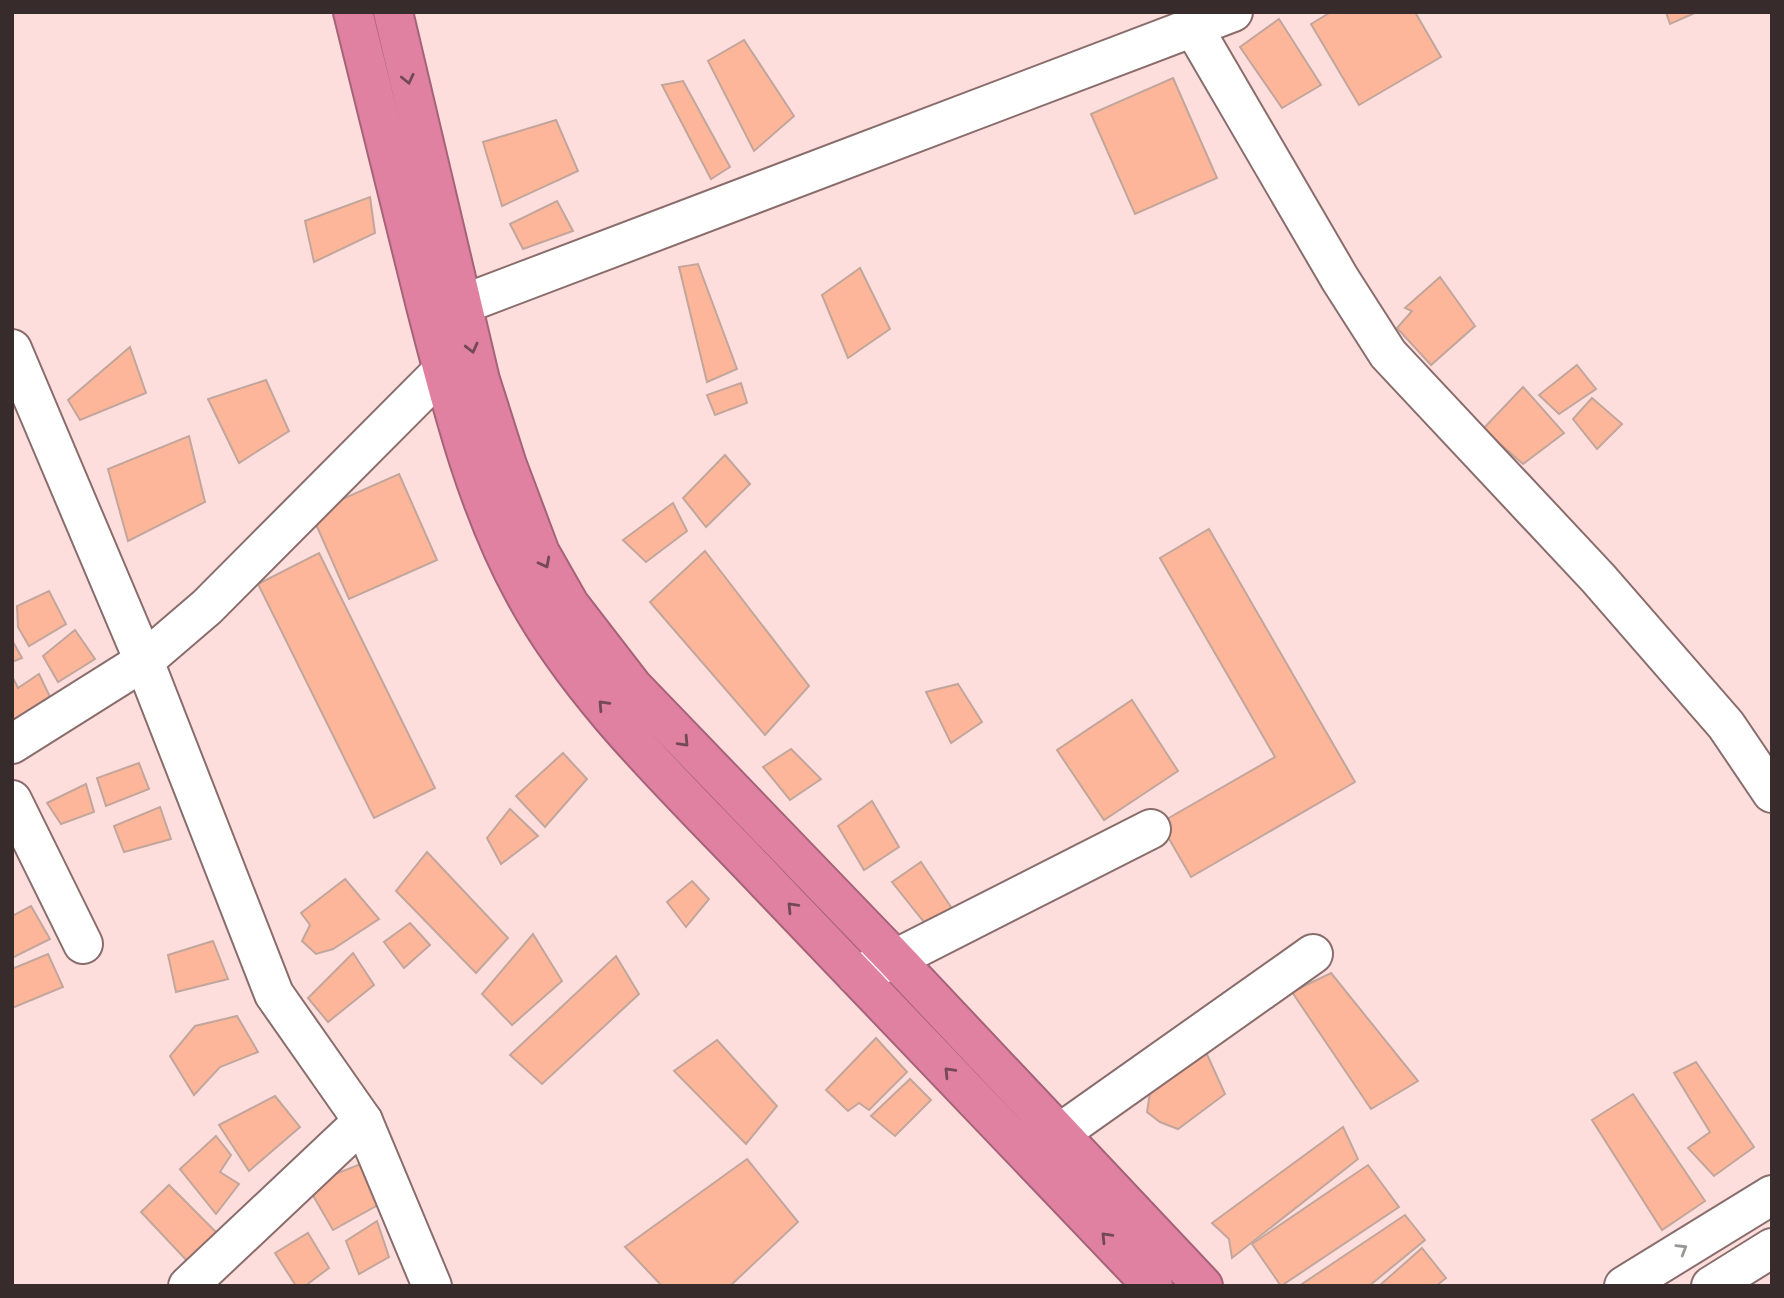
<svg xmlns="http://www.w3.org/2000/svg" width="1784" height="1298" font-family="Rubik,sans-serif">
<style>
.building{fill:#feb69a;stroke:#c2a69b;stroke-width:2}
.lines{fill:none;stroke-linecap:round;stroke-linejoin:round}
.minor-casing{stroke:#896d6c;stroke-width:42}
.highway-casing{stroke:#a56378;stroke-width:42}
.minor{stroke:#fff;stroke-width:38}
.highway{stroke:#e081a2;stroke-width:38}
.oneway{stroke:#724955}
.oneway2{stroke:#9b9595}
</style>
<rect width="100%" height="100%" fill="#fededc"/>
<g class="building">
<polygon points="1331,12 1415,12 1441,57 1359,105 1311,24"/>
<polygon points="1666,12 1697,12 1670,24"/>
<polygon points="1279,19 1321,85 1282,108 1240,47"/>
<polygon points="744,40 794,116 754,151 708,61"/>
<polygon points="1173,78 1217,178 1135,214 1091,114"/>
<polygon points="683,81 730,167 711,179 662,85"/>
<polygon points="556,120 578,171 502,206 483,142"/>
<polygon points="370,197 375,233 314,262 305,221"/>
<polygon points="557,201 573,231 523,249 510,224"/>
<polygon points="698,264 737,369 707,382 679,267"/>
<polygon points="860,268 890,329 848,358 822,295"/>
<polygon points="1440,277 1475,326 1431,365 1397,328 1412,311 1405,308"/>
<polygon points="130,347 146,393 80,420 68,400"/>
<polygon points="1577,365 1596,389 1559,414 1539,395"/>
<polygon points="266,380 289,431 239,463 208,399"/>
<polygon points="741,383 747,403 715,415 707,395"/>
<polygon points="1523,387 1564,433 1523,464 1483,429"/>
<polygon points="1592,398 1622,424 1597,449 1573,419"/>
<polygon points="189,436 205,502 128,541 108,469"/>
<polygon points="725,455 750,484 706,527 683,498"/>
<polygon points="399,474 437,560 349,599 311,513"/>
<polygon points="673,503 687,531 646,562 623,540"/>
<polygon points="1209,529 1355,782 1191,877 1160,823 1275,757 1160,558"/>
<polygon points="705,551 809,686 765,735 650,602"/>
<polygon points="319,553 435,788 374,818 258,584"/>
<polygon points="49,591 66,624 29,646 18,627 17,606"/>
<polygon points="75,630 95,659 58,682 43,656"/>
<polygon points="12,640 22,658 12,662"/>
<polygon points="39,674 52,701 12,728 12,676 18,688"/>
<polygon points="958,684 982,722 951,743 926,692"/>
<polygon points="1132,700 1178,771 1104,820 1057,750"/>
<polygon points="791,749 821,779 790,800 763,767"/>
<polygon points="563,753 587,779 545,827 516,796"/>
<polygon points="139,763 149,789 106,806 97,778"/>
<polygon points="86,784 94,812 61,824 47,803"/>
<polygon points="872,801 899,847 864,870 838,826"/>
<polygon points="160,807 171,839 124,852 114,826"/>
<polygon points="510,809 538,836 501,864 487,838"/>
<polygon points="427,852 508,938 476,973 396,891"/>
<polygon points="921,862 959,919 936,937 892,882"/>
<polygon points="345,879 379,919 333,949 316,954 302,941 310,925 301,913"/>
<polygon points="692,881 709,899 686,927 667,902"/>
<polygon points="31,906 50,939 12,958 12,916"/>
<polygon points="410,923 430,945 404,968 384,942"/>
<polygon points="533,934 562,981 512,1025 482,994"/>
<polygon points="213,941 228,979 176,992 168,955"/>
<polygon points="353,953 374,985 328,1022 308,998"/>
<polygon points="48,954 63,987 12,1008 12,969"/>
<polygon points="616,956 639,994 542,1084 510,1055"/>
<polygon points="1331,973 1418,1081 1371,1109 1292,992"/>
<polygon points="237,1016 258,1052 220,1067 194,1095 170,1056 195,1026"/>
<polygon points="876,1038 907,1072 869,1110 859,1103 848,1111 826,1090"/>
<polygon points="717,1040 777,1106 746,1144 674,1071"/>
<polygon points="1205,1050 1225,1094 1178,1129 1160,1122 1147,1112 1152,1080"/>
<polygon points="1696,1062 1754,1147 1714,1176 1688,1148 1710,1132 1674,1073"/>
<polygon points="910,1079 931,1100 895,1136 871,1116"/>
<polygon points="1633,1094 1705,1201 1662,1230 1592,1120"/>
<polygon points="275,1096 300,1127 249,1171 219,1125"/>
<polygon points="1343,1127 1358,1159 1232,1258 1229,1239 1212,1223"/>
<polygon points="216,1136 231,1155 220,1172 239,1184 216,1214 180,1169"/>
<polygon points="747,1159 798,1222 730,1286 662,1286 625,1247"/>
<polygon points="366,1162 385,1201 333,1230 307,1185"/>
<polygon points="1368,1165 1399,1207 1281,1286 1252,1244"/>
<polygon points="169,1185 216,1232 190,1264 141,1212"/>
<polygon points="1405,1215 1425,1240 1369,1286 1299,1286"/>
<polygon points="377,1221 389,1257 359,1274 346,1241"/>
<polygon points="308,1233 329,1268 305,1286 296,1286 275,1253"/>
<polygon points="1422,1248 1446,1278 1436,1286 1379,1286"/>
</g>
<g class="lines">
<g class="minor-casing">
<g id="minor">
<polyline points="1193,27 1340,279 1388,354 1598,578 1726,725 1772,793"/>
<polyline points="461,305 1233,12"/>
<polyline points="12,349 144,661 274,994 363,1121 432,1286"/>
<polyline points="12,744 144,661 207,607 443,370"/>
<polyline points="12,800 83,944"/>
<polyline points="856,975 895,959 1151,829"/>
<polyline points="1060,1133 1313,954"/>
<polyline points="188,1286 363,1121"/>
<polyline points="1624,1286 1772,1195"/>
<polyline points="1711,1286 1772,1248"/>
</g>
</g>
<g class="highway-casing">
<g id="highway">
<path d="M353 12C377 110 401 208 426 306 451 402 476 504 524 592 581 699 683 793 767 882 896 1017 1024 1152 1153 1286"/>
<polyline points="393,12 480,380 507,465 540,553 569,604 633,687 895,959 1203,1286"/>
</g>
</g>
<use href="#minor" class="minor"/>
<use href="#highway" class="highway"/>
</g>
<defs><path id="oneway-chevron" d="M-2-3.5L2.5 0L-2 3.5" fill="none" stroke-width="1.6" stroke-linecap="round" stroke-linejoin="round" transform="scale(1.75)"/></defs>
<g class="oneway">
<use href="#oneway-chevron" transform="translate(408 79) rotate(77)"/>
<use href="#oneway-chevron" transform="translate(472 348) rotate(76)"/>
<use href="#oneway-chevron" transform="translate(545 563) rotate(62)"/>
<use href="#oneway-chevron" transform="translate(603 705) rotate(-133)"/>
<use href="#oneway-chevron" transform="translate(684 742) rotate(47)"/>
<use href="#oneway-chevron" transform="translate(792 907) rotate(-134)"/>
<use href="#oneway-chevron" transform="translate(949 1072) rotate(-134)"/>
<use href="#oneway-chevron" transform="translate(1106 1237) rotate(-134)"/>
</g>
<use class="oneway2" href="#oneway-chevron" transform="translate(1682 1249) rotate(-31)"/>
<rect width="1784" height="1298" fill="none" stroke="#372b2b" stroke-width="28"/>
</svg>
